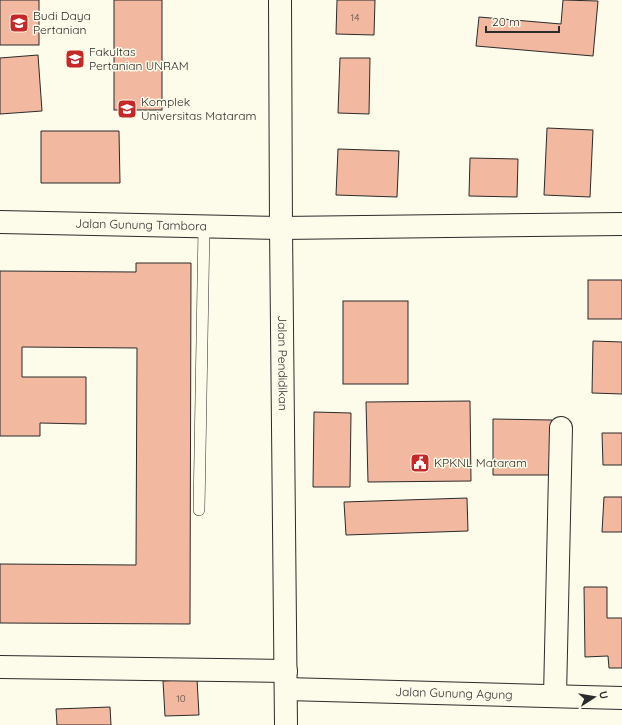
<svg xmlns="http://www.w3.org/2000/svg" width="622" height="725" font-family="Quicksand,sans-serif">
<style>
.building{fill:#f2b8a0;stroke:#2b2b2b}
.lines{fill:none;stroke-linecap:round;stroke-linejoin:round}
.service-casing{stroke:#2b2b2b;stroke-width:12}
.minor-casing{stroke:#2b2b2b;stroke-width:24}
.secondary-casing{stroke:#2b2b2b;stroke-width:24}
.service{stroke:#fdfbea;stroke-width:11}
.minor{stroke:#fdfbea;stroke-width:22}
.secondary{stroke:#fdfbea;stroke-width:22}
.labels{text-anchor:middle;stroke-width:3;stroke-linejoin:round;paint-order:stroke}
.number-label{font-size:10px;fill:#5d4e48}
.poi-label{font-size:12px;fill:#2b2b2b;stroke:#fdfbea;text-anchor:start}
.street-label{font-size:12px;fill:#2b2b2b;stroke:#fdfbea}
</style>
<rect width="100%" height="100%" fill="#fdfbea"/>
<g class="building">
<rect x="0" y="0" width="39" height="45"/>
<rect x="114" y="0" width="48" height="110"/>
<polygon points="337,0 375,0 374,35 336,34"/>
<polygon points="563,0 598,1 593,56 476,46 479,17 561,24"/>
<polygon points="38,55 42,111 0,114 0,58"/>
<polygon points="340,58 370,58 369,114 338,113"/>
<polygon points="547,128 593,130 590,197 544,195"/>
<polygon points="41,131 119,131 120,183 41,183"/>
<polygon points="338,149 399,151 397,197 336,195"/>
<polygon points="470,158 518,159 517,197 469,196"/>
<polygon points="136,263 191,263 190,624 0,623 0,564 136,565 137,348 22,347 22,377 86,377 86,424 40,423 40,436 0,436 0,271 136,272"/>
<rect x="588" y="280" width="34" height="39"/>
<rect x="343" y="301" width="65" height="83"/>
<polygon points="593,341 622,342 622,394 592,393"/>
<polygon points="470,401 471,481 368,482 366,402"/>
<polygon points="314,412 351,413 350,487 313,487"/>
<polygon points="493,419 552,420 552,475 493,475"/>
<polygon points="602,433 622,433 622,465 603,465"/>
<polygon points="604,497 622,497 622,532 602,532"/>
<polygon points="467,498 468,531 346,535 344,502"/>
<polygon points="584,587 607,587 607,618 622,618 622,668 609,668 608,656 585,657"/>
<polygon points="197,679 199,715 165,716 163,681"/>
<polygon points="110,707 111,725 57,725 56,709"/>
</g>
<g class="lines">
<g class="service-casing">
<polyline id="service" points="199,510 204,227"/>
</g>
<g class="minor-casing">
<g id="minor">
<path id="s1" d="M0 222 281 228 622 224"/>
<polyline points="0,667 286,671"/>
<path id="s2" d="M286 689 622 698"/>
<polyline points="555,696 561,428"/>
</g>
</g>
<g class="secondary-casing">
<g id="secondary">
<path id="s3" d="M280 0 281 228 286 725"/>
</g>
</g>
<use href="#service" class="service"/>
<use href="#minor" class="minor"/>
<use href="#secondary" class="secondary"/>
</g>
<defs>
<g id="university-square" transform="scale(1)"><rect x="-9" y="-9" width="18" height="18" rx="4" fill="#c62828" stroke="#fdfbea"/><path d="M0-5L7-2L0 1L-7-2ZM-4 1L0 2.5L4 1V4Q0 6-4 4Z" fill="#fff"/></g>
<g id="civic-square" transform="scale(1)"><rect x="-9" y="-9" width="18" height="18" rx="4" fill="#c62828" stroke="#fdfbea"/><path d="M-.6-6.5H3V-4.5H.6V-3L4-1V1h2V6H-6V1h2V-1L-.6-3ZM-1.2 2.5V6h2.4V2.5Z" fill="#fff"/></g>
</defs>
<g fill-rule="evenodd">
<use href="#university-square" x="19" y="23"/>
<use href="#university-square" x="75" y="59"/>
<use href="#university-square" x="127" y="109"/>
<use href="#civic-square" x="420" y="463"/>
</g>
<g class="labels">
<g class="number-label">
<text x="355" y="21">14</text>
<text x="181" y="702">10</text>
</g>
<g class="poi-label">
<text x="33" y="20">Budi Daya<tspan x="33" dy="14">Pertanian</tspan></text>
<text x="89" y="56">Fakultas<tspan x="89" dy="14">Pertanian UNRAM</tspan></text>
<text x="141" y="106">Komplek<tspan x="141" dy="14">Universitas Mataram</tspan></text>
<text x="434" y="467">KPKNL Mataram</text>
</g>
<g class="street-label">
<text dy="4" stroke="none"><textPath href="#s1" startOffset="141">Jalan Gunung Tambora</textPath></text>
<text dy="4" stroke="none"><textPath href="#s3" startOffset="363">Jalan Pendidikan</textPath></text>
<text dy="4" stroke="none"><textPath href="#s2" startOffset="168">Jalan Gunung Agung</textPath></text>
</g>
</g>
<g transform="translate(594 697) rotate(78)" stroke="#fdfbea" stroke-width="3" paint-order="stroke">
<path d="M0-3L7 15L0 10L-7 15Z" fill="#2b2b2b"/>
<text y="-6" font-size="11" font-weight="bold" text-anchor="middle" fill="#2b2b2b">U</text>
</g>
<path d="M486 26v6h73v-6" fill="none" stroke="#2b2b2b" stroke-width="2"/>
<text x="492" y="26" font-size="12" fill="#2b2b2b" stroke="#fdfbea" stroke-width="3" paint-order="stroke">20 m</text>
</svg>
